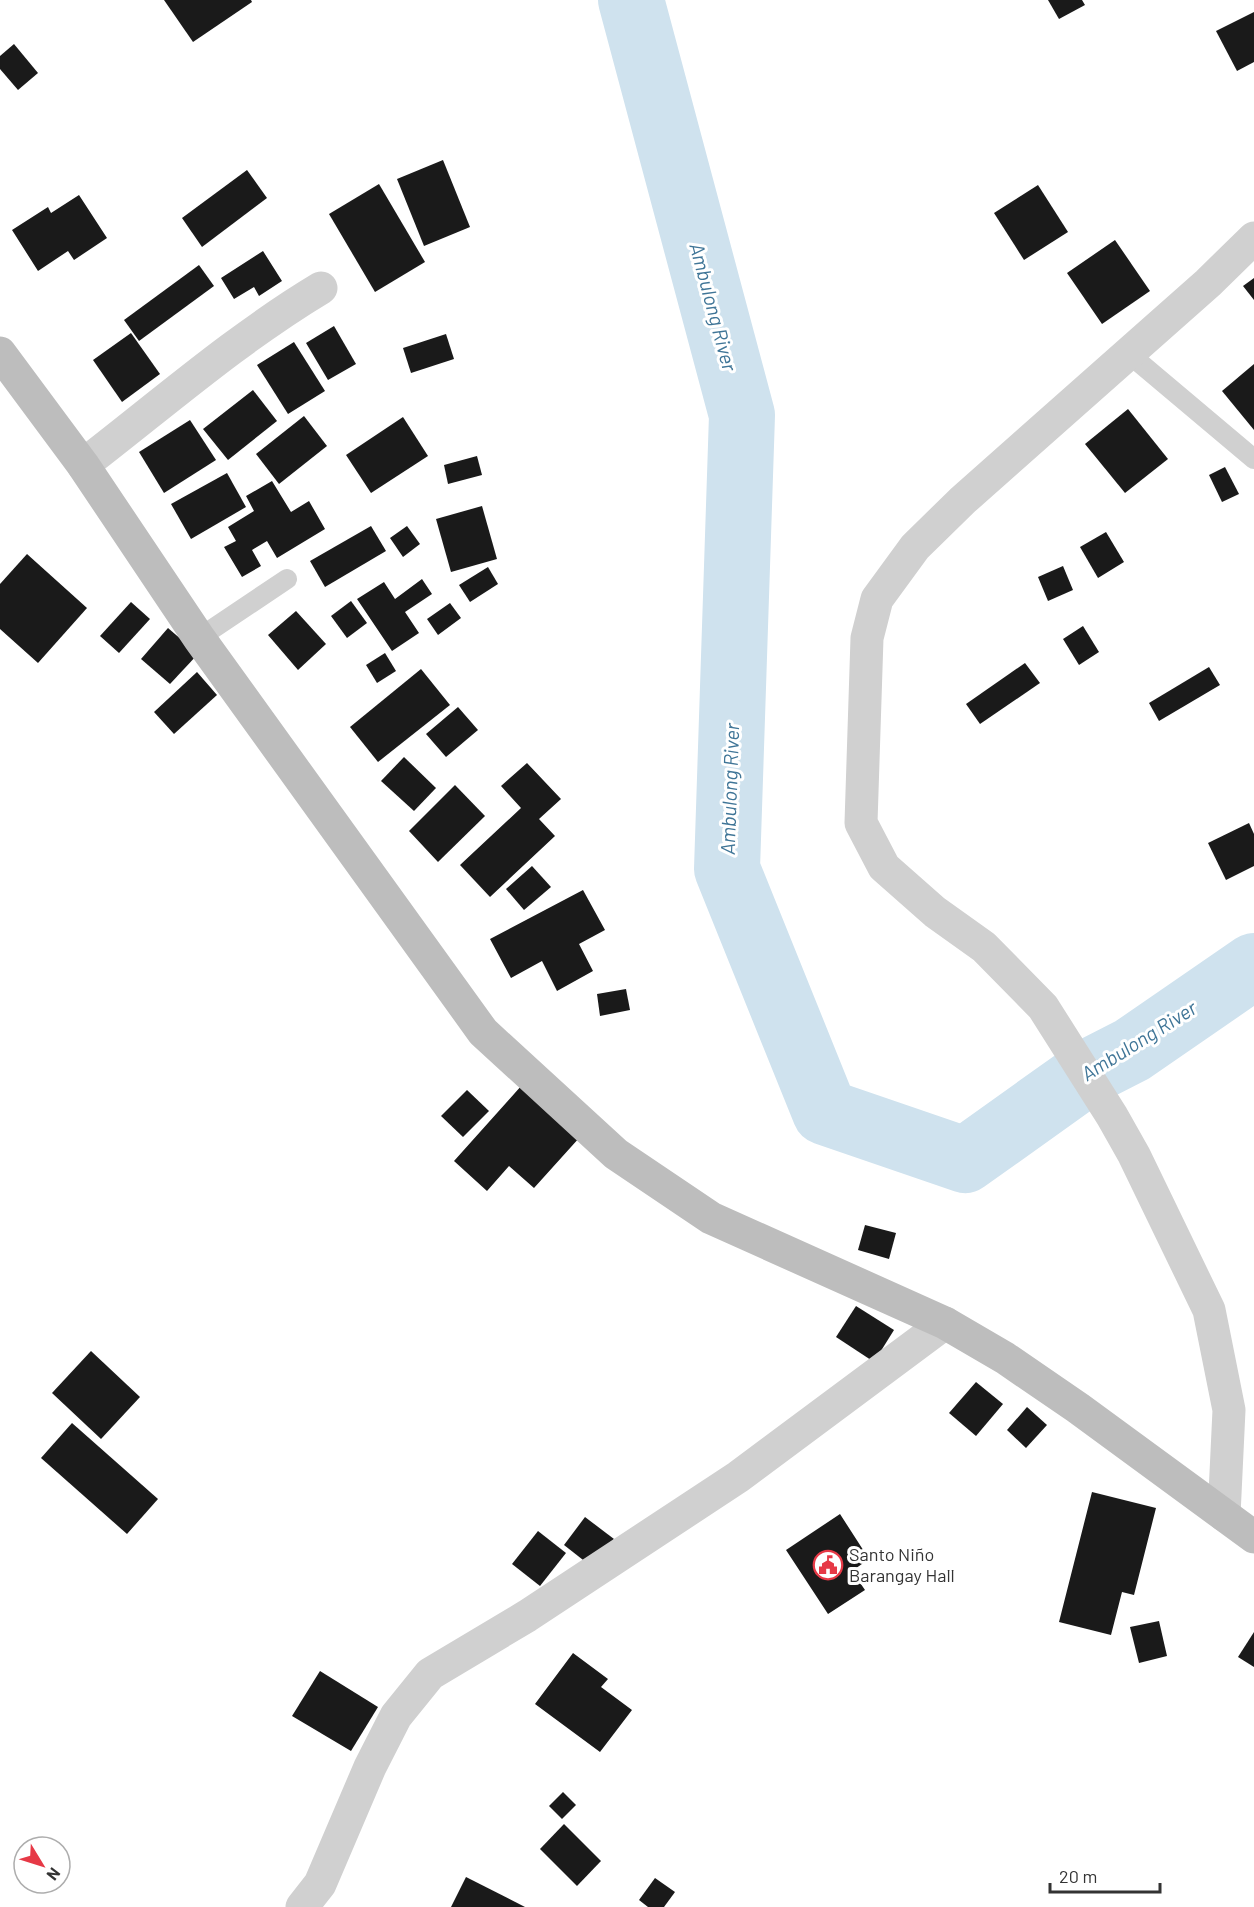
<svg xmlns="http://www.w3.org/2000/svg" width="1254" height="1907" font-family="Barlow,sans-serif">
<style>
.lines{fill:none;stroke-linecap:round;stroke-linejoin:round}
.river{stroke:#cfe2ee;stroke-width:66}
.building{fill:#1a1a1a}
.lane{stroke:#d0d0d0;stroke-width:20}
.street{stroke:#d0d0d0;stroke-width:33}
.secondary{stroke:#bdbdbd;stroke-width:33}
.labels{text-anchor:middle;stroke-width:6;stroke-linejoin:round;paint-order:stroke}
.poi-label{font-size:18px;fill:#333;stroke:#fff;text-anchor:start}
.water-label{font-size:20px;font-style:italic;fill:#3f7597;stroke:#fff}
</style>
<rect width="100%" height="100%" fill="#fff"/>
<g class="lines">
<polyline class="river" points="631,0 742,415 727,869 825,1112 965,1160 1087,1073 1132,1050 1254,966"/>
</g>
<g class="building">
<polygon points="164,0 251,0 252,2 193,42"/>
<polygon points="1048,0 1082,0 1085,5 1059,19"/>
<polygon points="1254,12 1254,62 1237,71 1216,31"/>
<polygon points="14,44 38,73 18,90 0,69 0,56"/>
<polygon points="443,160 470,227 424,246 397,179"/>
<polygon points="247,170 267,198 202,247 182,218"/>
<polygon points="379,184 425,262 375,292 329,214"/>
<polygon points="1038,185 1068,232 1024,260 994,213"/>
<polygon points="79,195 107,238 74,260 68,251 38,271 12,230 48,207 51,213"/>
<polygon points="1115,240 1150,291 1102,324 1067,273"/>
<polygon points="263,251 282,281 259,296 254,287 234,299 221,278"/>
<polygon points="199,265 214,286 139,341 124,320"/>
<polygon points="1254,278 1254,300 1243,286"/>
<polygon points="334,326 356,364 328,380 306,343"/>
<polygon points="131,333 160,374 122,402 93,360"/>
<polygon points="446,334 454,359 411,373 403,348"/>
<polygon points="294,342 325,391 288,414 257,365"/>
<polygon points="1254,364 1254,430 1222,391"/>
<polygon points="253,390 277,421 228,460 203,429"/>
<polygon points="1128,409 1168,459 1125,493 1085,444"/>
<polygon points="304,416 327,446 279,484 256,454"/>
<polygon points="403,417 428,456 371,493 346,455"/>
<polygon points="190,420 216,460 164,493 139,452"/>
<polygon points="477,456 482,475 448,484 444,465"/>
<polygon points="1225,467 1239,494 1222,502 1209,475"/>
<polygon points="227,473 246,507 191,539 171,504"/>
<polygon points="272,481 291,512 309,501 325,529 277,558 267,541 252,550 261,566 242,577 224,547 236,541 228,527 254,511 246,496"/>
<polygon points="482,506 497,559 451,572 436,519"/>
<polygon points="371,526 386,551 325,587 310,561"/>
<polygon points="407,526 420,544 403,557 390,538"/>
<polygon points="1106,532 1124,562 1098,578 1080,547"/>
<polygon points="27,554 87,608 38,663 0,629 0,584"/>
<polygon points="1063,566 1073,590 1048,601 1038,577"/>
<polygon points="488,567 498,584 470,602 459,585"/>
<polygon points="422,579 432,594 405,612 419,633 392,651 357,599 384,582 395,599"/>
<polygon points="351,601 367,623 347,638 331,616"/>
<polygon points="131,602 150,619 119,653 100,636"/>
<polygon points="450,603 461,618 438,635 427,619"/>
<polygon points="296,611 326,644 298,670 268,635"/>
<polygon points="1083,626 1099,652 1079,665 1063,639"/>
<polygon points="168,628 198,654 170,684 141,659"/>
<polygon points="385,653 396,671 377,683 366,665"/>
<polygon points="1025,663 1040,683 980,724 966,704"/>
<polygon points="1209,667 1220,685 1159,721 1149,703"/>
<polygon points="421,669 450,705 378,762 350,727"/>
<polygon points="197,672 217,695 174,734 154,712"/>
<polygon points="458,707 478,730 446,757 426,734"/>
<polygon points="404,757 436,788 414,811 381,781"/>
<polygon points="527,763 561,799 539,819 555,836 490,897 460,865 521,808 501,786"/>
<polygon points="455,785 485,816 438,862 409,831"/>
<polygon points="1249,823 1254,834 1254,866 1226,880 1208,843"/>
<polygon points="532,866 551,887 524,910 506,889"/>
<polygon points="583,890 605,930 579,944 593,971 557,991 542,961 511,978 490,939"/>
<polygon points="626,989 630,1010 600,1016 597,994"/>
<polygon points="522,1085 580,1137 534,1188 509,1166 487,1191 454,1161"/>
<polygon points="467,1090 489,1111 463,1137 441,1116"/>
<polygon points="865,1225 896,1233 889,1259 858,1250"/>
<polygon points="856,1306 894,1330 874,1362 836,1337"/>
<polygon points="91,1351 140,1397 101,1439 52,1393"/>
<polygon points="976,1382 1003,1404 976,1436 949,1413"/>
<polygon points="1027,1407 1047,1425 1026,1448 1007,1430"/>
<polygon points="72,1423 158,1499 127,1534 41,1458"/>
<polygon points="1092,1492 1156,1508 1134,1595 1122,1592 1111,1635 1059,1622"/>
<polygon points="840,1514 869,1559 852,1571 865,1590 828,1614 786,1550"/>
<polygon points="585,1517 614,1539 592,1567 564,1545"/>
<polygon points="538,1531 566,1553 540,1586 512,1564"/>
<polygon points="1159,1621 1167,1656 1139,1663 1130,1627"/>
<polygon points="1254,1632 1254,1667 1238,1657"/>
<polygon points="573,1653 608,1679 601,1687 632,1710 600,1752 535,1704"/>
<polygon points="320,1671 378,1707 351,1751 292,1716"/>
<polygon points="563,1792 576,1805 562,1819 549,1806"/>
<polygon points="564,1824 601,1861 577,1886 540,1849"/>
<polygon points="466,1877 525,1907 451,1907"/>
<polygon points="655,1878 675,1892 664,1907 648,1907 639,1900"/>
</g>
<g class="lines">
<g class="lane">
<polyline points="1128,353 1254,459"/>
<polyline points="199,638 287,579"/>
</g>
<g class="street">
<path d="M83 465C161 405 236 339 321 288"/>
<polyline points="1224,1515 1229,1410 1209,1310 1134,1155 1112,1116 1043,1007 984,947 935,912 884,867 861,823 867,638 877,599 915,547 963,500 1208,283 1254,238"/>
<polyline points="302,1907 320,1884 370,1767 396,1716 430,1674 527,1616 738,1477 945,1323"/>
</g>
<polyline class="secondary" points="0,353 83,465 199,638 483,1032 616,1154 711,1218 945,1323 1005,1358 1078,1408 1254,1537"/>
</g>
<defs>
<g id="civic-ring" transform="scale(1.5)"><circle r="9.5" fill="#fff" stroke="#e63946" stroke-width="1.5"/><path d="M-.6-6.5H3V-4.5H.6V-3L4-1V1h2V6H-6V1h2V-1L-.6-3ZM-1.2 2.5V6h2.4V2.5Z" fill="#e63946"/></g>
</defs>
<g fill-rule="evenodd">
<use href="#civic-ring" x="828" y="1565"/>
</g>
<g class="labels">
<g class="poi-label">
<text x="849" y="1561">Santo Niño<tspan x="849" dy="21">Barangay Hall</tspan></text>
</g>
<g class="water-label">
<text transform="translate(713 307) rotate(75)" y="7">Ambulong River</text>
<text transform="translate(730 789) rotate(-88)" y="7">Ambulong River</text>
<text transform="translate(1139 1041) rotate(-32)" y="7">Ambulong River</text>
</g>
</g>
<g transform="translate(42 1865) rotate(128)"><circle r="28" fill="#ffffff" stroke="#adadad" stroke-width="1.5"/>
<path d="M0-4.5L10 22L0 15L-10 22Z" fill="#e63946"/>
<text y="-9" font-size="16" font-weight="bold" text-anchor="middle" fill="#333333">N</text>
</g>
<path d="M1050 1883v9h110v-9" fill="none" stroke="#333333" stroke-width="3"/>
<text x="1059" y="1883" font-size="18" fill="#333333" stroke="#ffffff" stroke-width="4.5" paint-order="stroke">20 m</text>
</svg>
